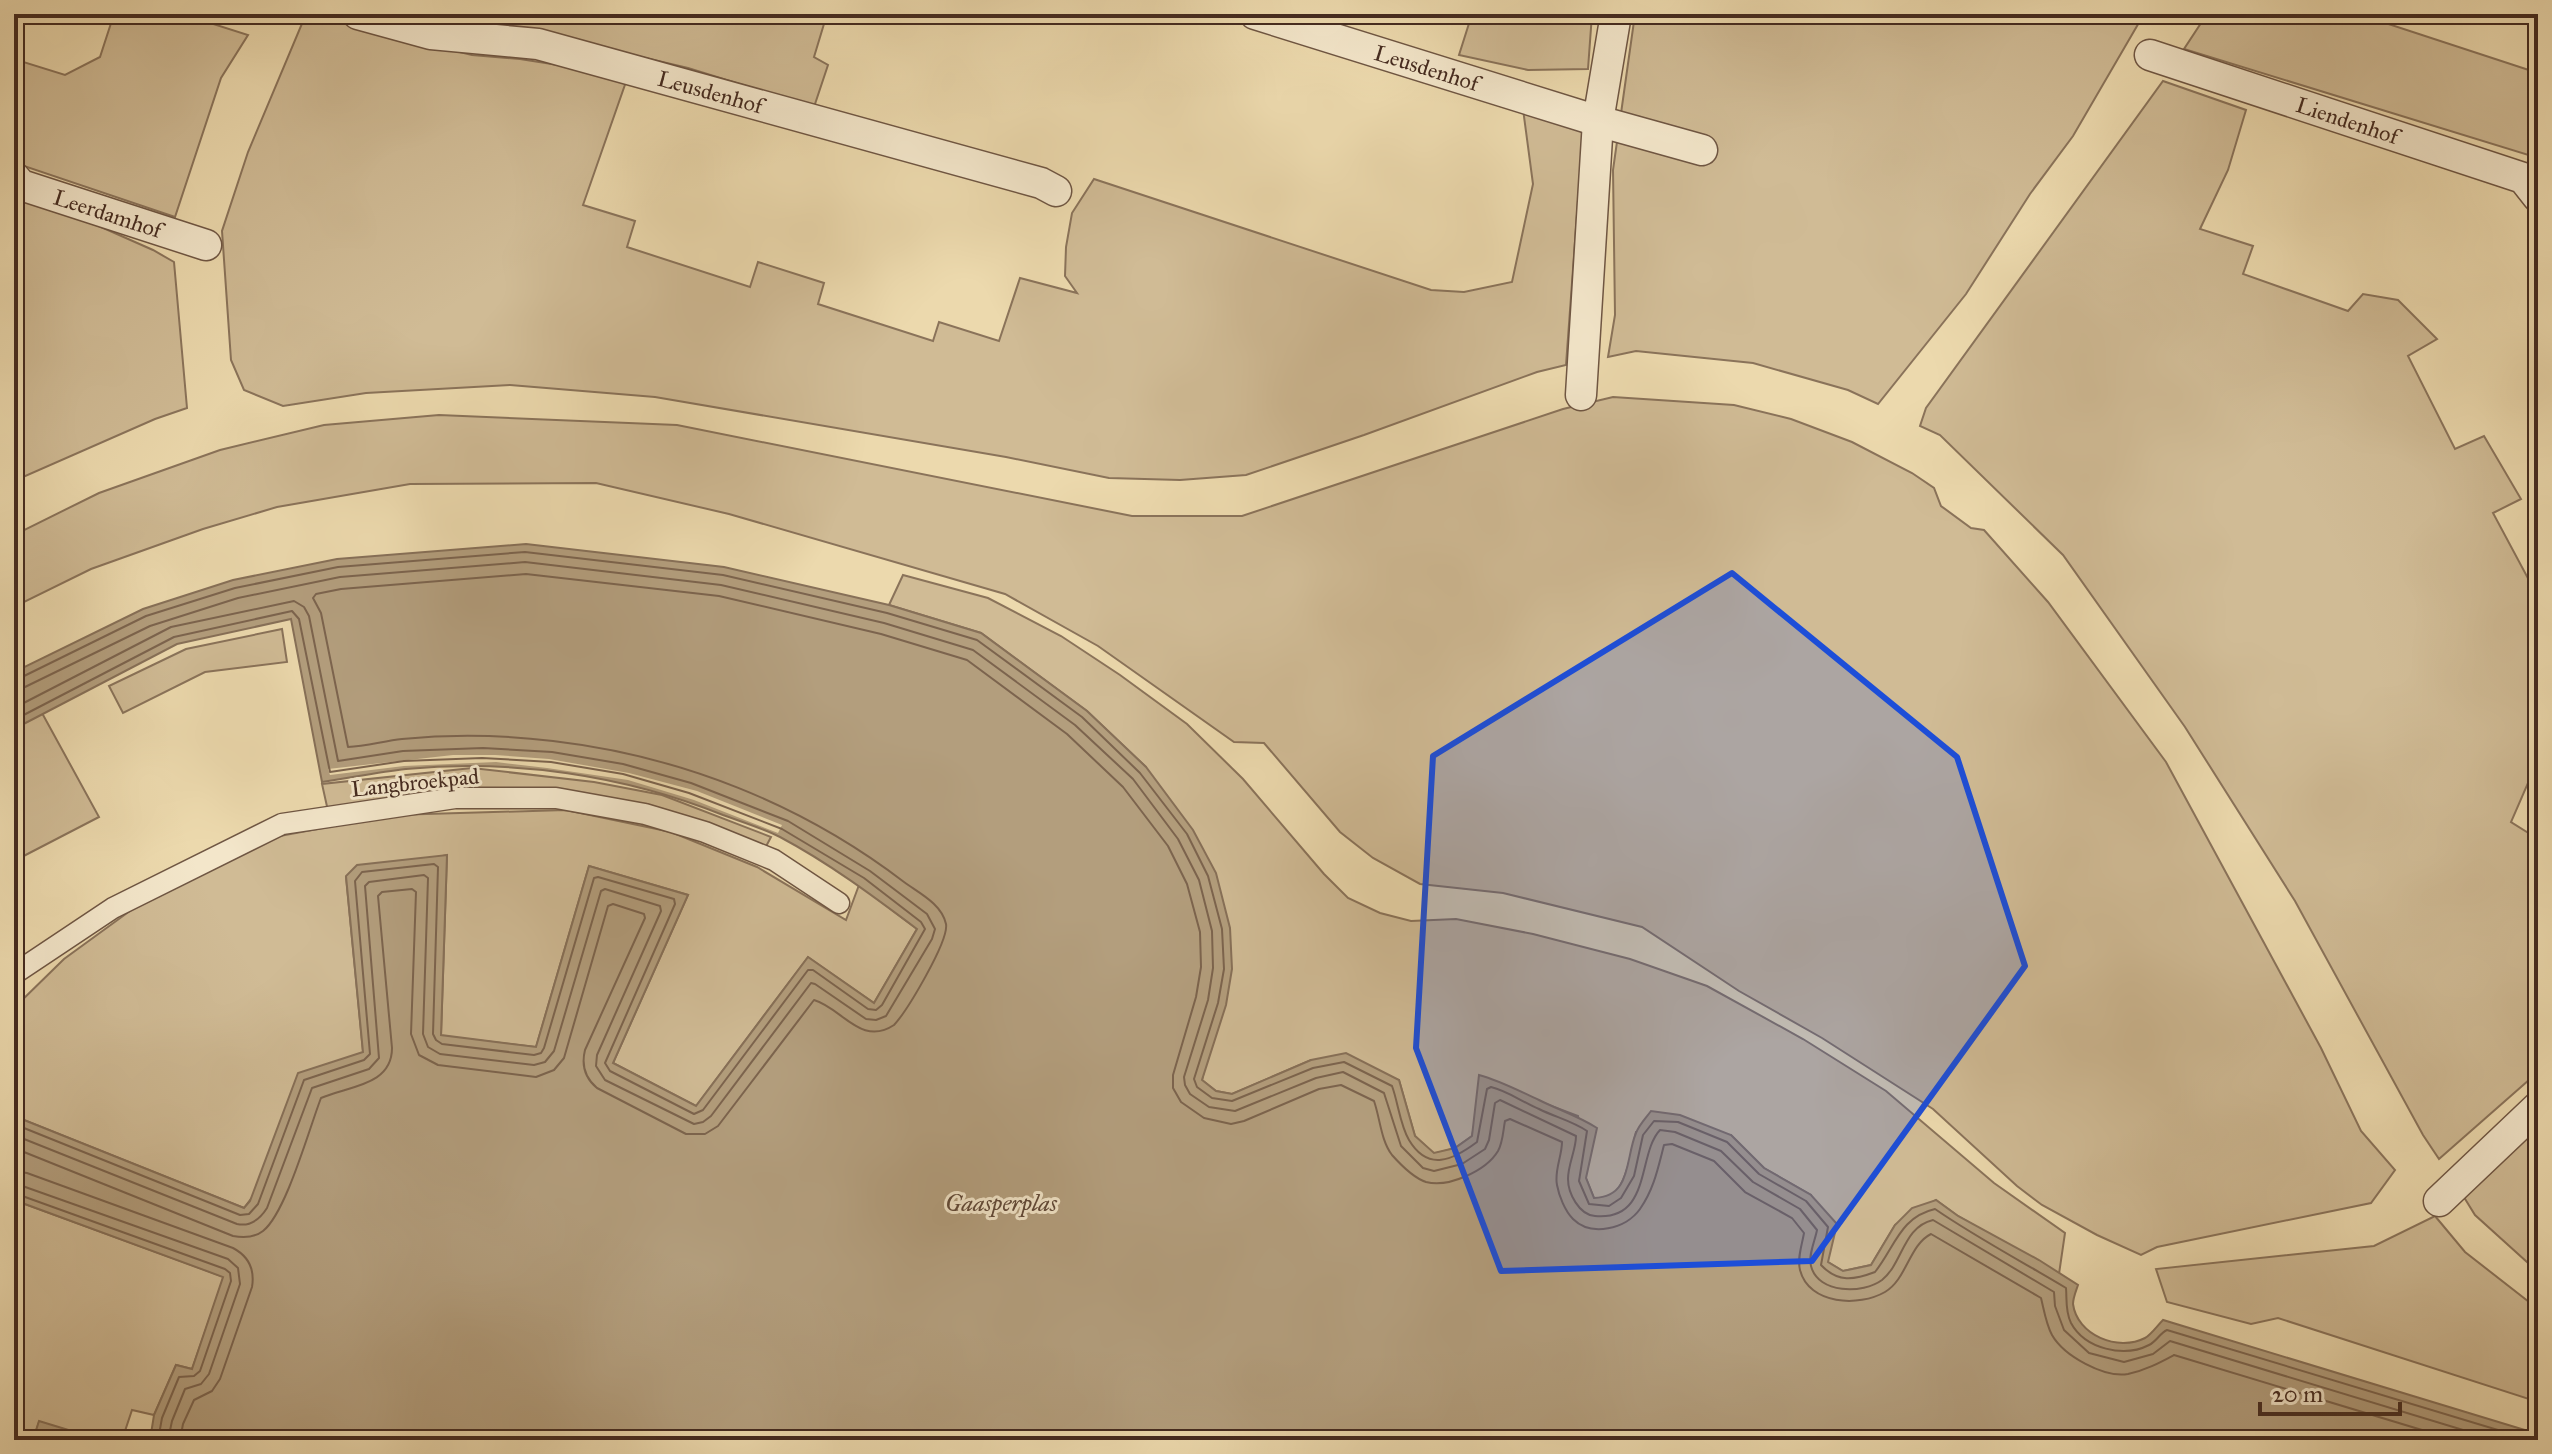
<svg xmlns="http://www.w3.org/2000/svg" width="2552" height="1454" font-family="'IM FELL Great Primer',serif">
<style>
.green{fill:#d0bb95;stroke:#8a735a;stroke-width:2}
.water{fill:#b39e7d;stroke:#877058;stroke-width:2}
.pier{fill:#ecd9ad}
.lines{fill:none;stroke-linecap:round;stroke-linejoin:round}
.shore{stroke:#7c644e;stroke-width:2}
.service-casing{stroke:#6f5643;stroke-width:23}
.pedestrian-casing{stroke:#6f5643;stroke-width:33}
.service{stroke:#f3e6ca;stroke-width:20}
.pedestrian{stroke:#f3e6ca;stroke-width:30}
.marked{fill:#1d4ed8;fill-opacity:0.2;stroke:#1d4ed8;stroke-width:6;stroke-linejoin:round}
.labels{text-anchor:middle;stroke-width:6;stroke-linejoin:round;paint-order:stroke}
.street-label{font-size:22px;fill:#452b20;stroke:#f3e6ca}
.water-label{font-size:24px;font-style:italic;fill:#604837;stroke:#f3e6ca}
</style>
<rect width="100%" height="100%" fill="#ecd9ad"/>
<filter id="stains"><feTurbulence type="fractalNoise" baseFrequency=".0025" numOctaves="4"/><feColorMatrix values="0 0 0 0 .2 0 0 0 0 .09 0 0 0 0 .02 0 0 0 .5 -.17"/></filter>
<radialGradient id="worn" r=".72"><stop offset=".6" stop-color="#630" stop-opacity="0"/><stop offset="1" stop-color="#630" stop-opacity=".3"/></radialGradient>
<g class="green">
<polygon points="114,14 182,14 248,35 221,78 175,217 18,164 14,158 14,59 65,75 100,57"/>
<polygon points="306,14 324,14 372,31 472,55 520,59 628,76 583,205 635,221 627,247 750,287 758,262 824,283 818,304 933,341 939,322 999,341 1020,278 1077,293 1065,276 1066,247 1072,213 1094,179 1431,290 1464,292 1512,282 1533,184 1523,109 1583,132 1566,365 1537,372 1364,435 1246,475 1180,480 1109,478 1006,457 655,397 510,385 366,393 283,406 244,390 231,360 222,231 248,152"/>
<polygon points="404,14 827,14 814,57 828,65 814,107 688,68 560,38"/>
<polygon points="1472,14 1592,14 1588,69 1528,70 1459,55"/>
<polygon points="1635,14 2144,14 2073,136 2030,194 1966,294 1878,404 1848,390 1753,363 1636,351 1608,357 1615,315 1613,170"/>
<polygon points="2207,14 2358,14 2538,73 2538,158 2184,49"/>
<polygon points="2163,81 2246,110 2228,170 2200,229 2253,246 2243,274 2348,311 2363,294 2398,300 2437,339 2408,356 2455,449 2484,436 2521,499 2493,513 2538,597 2538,760 2511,822 2538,839 2538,1072 2439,1159 2423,1135 2295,901 2185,727 2063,555 1940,435 1920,426 1926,408"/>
<polygon points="14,175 33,197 153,250 174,262 187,408 155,419 14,481"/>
<polygon points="1613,397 1734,405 1791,419 1852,442 1912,473 1934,488 1941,506 1971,528 1984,530 2048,602 2166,762 2321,1048 2361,1131 2395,1170 2371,1203 2157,1247 2141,1255 2097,1235 2042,1205 2017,1186 1933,1109 1822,1038 1739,991 1642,927 1503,893 1420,884 1373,858 1340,832 1264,743 1234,742 1098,646 1005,594 729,514 596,483 410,484 277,507 203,529 91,569 14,607 14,535 99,493 220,450 324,425 439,415 677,425 1132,516 1242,516 1563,409"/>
<path d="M903 575 988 598 1061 636 1120 675 1187 724 1243 779 1324 874 1348 898 1380 913 1411 921 1456 919 1533 934 1630 959 1707 986 1803 1039 1886 1091 1994 1183 2065 1233 2059 1274 1958 1216 1936 1200 1895 1225 1871 1265 1843 1271 1828 1262 1811 1195 1764 1168 1731 1135 1636 1132C1632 1148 1626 1192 1607 1198 1603 1199 1599 1198 1594 1198L1586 1178 1578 1116 1541 1102 1477 1112 1472 1136 1455 1148 1434 1154 1415 1136 1399 1080 1311 1060 1232 1094 1216 1091 1202 1080 1204 1071 1146 767 1087 711 981 633 889 605Z"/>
<polygon points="282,629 287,662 205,672 123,713 109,686 186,649"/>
<polygon points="42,713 99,817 14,861 14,729"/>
<polygon points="472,768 594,782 662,795 771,837 762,854 508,789 418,793 328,811 322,784"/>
<polygon points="566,810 671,832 757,867 846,920 859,885 917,929 874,1003 808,957 696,1106 613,1063 688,895 589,866 536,1047 441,1036 447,855 346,877 363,1052 244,1208 14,1116 14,1008 64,959 160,889 269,838 393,815"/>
<polygon points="2538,1124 2538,1272 2475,1215 2462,1194"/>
<polygon points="14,1200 224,1277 192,1369 176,1365 154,1415 132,1410 122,1440 101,1440 39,1422 33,1440 14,1440"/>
<polygon points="2435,1216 2465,1252 2538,1309 2538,1402 2278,1318 2251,1324 2167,1302 2156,1269 2374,1246"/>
</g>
<g class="water">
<path d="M526 544 724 567 889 605 981 633 1087 711 1146 767 1193 830 1216 873 1230 928 1232 969 1226 1005 1202 1080 1216 1091 1232 1094 1311 1060 1346 1053 1399 1080 1415 1136 1434 1153 1455 1148 1472 1136 1479 1075C1501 1081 1519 1091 1539 1100 1559 1110 1578 1116 1597 1128L1586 1178 1594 1198C1632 1197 1625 1159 1636 1133 1639 1125 1646 1118 1651 1111L1680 1115 1731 1135 1764 1168 1811 1195 1837 1224 1828 1262 1843 1271 1871 1265 1895 1225 1912 1208 1936 1200 1958 1216 2039 1260 2078 1285C2076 1291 2073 1298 2073 1304 2077 1335 2118 1352 2145 1338 2151 1335 2157 1326 2163 1320L2538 1434V1440H150L154 1415 176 1365 192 1369 223 1277 14 1200V1116L244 1208 250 1201 298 1073 363 1052 346 876 357 865 447 855 441 1035 536 1047 589 866 688 895 613 1063 696 1106 808 957 874 1003 917 929C873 896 829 863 780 837 762 828 742 822 723 815 623 775 514 759 406 769 378 772 350 778 322 782L291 619 177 644 14 729V672L143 609 233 580 337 559Z"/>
<polygon points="39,1421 101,1440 33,1440"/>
</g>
<polygon class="pier" points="453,755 495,755 549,759 629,773 697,791 782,825 778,833 694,800 628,780 547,768 496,762 404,766 330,775 328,769"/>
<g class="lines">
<g class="shore">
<path d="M14 679 20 678 146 616 235 588 338 567 525 552 723 575 887 613 977 640 1082 717 1140 773 1187 834 1208 876 1222 929 1224 969 1218 1003 1194 1079 1197 1087 1212 1098 1232 1101 1313 1068 1344 1062 1392 1086C1398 1102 1400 1125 1409 1140 1428 1172 1453 1160 1477 1142L1487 1089 1491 1087C1508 1091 1522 1102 1539 1109 1555 1117 1572 1121 1587 1131L1579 1181 1589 1204 1609 1206 1621 1198 1634 1176 1643 1135 1654 1121 1678 1122 1727 1142 1759 1174 1806 1201 1828 1227 1821 1265C1838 1283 1854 1280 1875 1272 1895 1247 1900 1217 1935 1209 1977 1238 2023 1262 2066 1288 2067 1299 2065 1311 2071 1323 2085 1349 2124 1358 2149 1345 2156 1342 2160 1333 2167 1330L2531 1440"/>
<path d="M14 689 25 687 150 626 238 598 340 577 525 562 721 585 884 623 973 650 1075 725 1133 779 1178 839 1199 880 1212 931 1213 968 1208 1000 1184 1077 1185 1085 1190 1094 1209 1107 1235 1111 1316 1078 1343 1072 1384 1093 1401 1146 1423 1168 1434 1171 1462 1164 1485 1149 1489 1140 1495 1103 1500 1100 1576 1136C1576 1150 1568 1164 1568 1179 1568 1193 1579 1215 1595 1216 1652 1221 1637 1154 1660 1130L1675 1132 1721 1151 1753 1182 1800 1209 1817 1230C1815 1241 1808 1255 1811 1266 1818 1294 1863 1294 1882 1280 1903 1263 1903 1227 1933 1220L2054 1292 2055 1306 2064 1330 2089 1353 2124 1362 2153 1354 2170 1341 2496 1440"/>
<path d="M14 708 171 627 294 601 304 607 309 616 338 761 403 751 483 748 552 752 623 764 691 783 788 821 870 871 927 914 935 929 932 939 886 1016 876 1020 866 1019 815 984 811 983 711 1116 703 1122 694 1124 605 1080 596 1066 597 1055 661 911 660 906 605 889 601 891 554 1051 545 1062 534 1065 440 1054 428 1047 423 1034 428 878 424 875 369 882 365 886 379 1058 369 1069 312 1088 267 1208C260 1219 251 1227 237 1224L14 1135"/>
<polyline points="14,720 174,637 292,611 299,619 330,772 404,761 482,758 551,762 623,774 689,793 782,829 864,878 921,922 925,929 882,1005 876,1010 868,1009 813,970 808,970 703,1110 694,1114 610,1071 605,1063 675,904 674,899 598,877 594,878 544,1048 541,1053 534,1055 442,1044 436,1040 433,1034 438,867 434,864 362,872 355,881 370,1054 364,1060 304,1080 258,1204 249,1214 240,1215 14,1124"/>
<path d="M14 1148 233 1236C244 1238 254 1238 263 1231 286 1213 309 1129 321 1098 348 1086 392 1086 392 1048L378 896 382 892 412 889 416 892 411 1034 419 1055 438 1065 536 1077 554 1070 564 1058 608 906 613 904 644 914 645 918 585 1050C581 1066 585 1078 597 1088L686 1134H705L718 1126 814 1000C842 1008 861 1047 894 1025 907 1011 949 941 946 924 942 904 919 893 904 882 802 804 681 756 553 741 504 735 452 734 402 739 384 741 366 746 348 747L321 613 313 598 316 594 341 589 526 574 719 596 881 634 967 660 1067 734 1123 787 1168 846 1187 884 1200 932 1201 967 1196 997 1173 1075V1088L1181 1102 1204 1118 1231 1124 1244 1121 1319 1089 1341 1085 1374 1101C1380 1118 1381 1141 1392 1155 1400 1164 1414 1178 1426 1182 1448 1188 1486 1171 1498 1151 1503 1142 1503 1131 1505 1121L1510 1119 1562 1142C1562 1156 1554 1171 1557 1185 1559 1196 1565 1211 1573 1219 1591 1237 1626 1229 1640 1209 1654 1189 1658 1168 1664 1145L1672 1144 1714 1161 1745 1192 1792 1218 1804 1233C1802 1245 1797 1258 1800 1270 1809 1305 1859 1307 1885 1292 1907 1279 1909 1245 1931 1234L2041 1298C2044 1310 2046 1324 2052 1335 2064 1356 2104 1378 2128 1374 2146 1370 2159 1363 2174 1355L2455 1440"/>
<path d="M14 1171 27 1173 233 1248C248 1256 255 1269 252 1287L220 1379 212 1391 194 1400 183 1424 180 1440"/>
<polyline points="14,1183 228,1259 238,1268 240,1284 209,1374 201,1384 185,1389 172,1421 168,1440"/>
<polyline points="14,1193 225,1269 230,1273 231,1281 200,1371 194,1376 179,1377 162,1418 158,1440"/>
</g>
<g class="service-casing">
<polyline id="service" points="14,974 113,908 282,824 455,798 556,798 645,814 705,832 774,860 839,903"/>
</g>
<g class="pedestrian-casing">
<g id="pedestrian">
<path id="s1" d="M358 14 431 34 538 44 1041 183 1056 191"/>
<path id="s2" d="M1255 14 1598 121 1702 150"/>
<path id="s3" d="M2150 55 2523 178 2538 197"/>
<path id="s4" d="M14 177 21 185 206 245"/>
<polyline points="1581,395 1598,121 1616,14"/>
<polyline points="2439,1201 2538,1107"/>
</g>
</g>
<use href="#service" class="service"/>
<use href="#pedestrian" class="pedestrian"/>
</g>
<path class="marked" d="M1732 573 1957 757 2025 966 1812 1261 1501 1271 1416 1048 1433 756Z"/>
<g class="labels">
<g class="street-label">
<text dy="8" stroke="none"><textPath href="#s2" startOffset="180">Leusdenhof</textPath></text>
<text dy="8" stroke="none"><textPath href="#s1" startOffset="362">Leusdenhof</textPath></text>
<text dy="8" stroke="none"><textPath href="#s3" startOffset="208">Liendenhof</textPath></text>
<text dy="8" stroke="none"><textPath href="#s4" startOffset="102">Leerdamhof</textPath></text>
<text transform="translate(415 782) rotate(-6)" y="8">Langbroekpad</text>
</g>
<g class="water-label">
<text x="1001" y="1211">Gaasperplas</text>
</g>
</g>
<rect width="2552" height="1454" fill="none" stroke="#ecd9ad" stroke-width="48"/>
<rect x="16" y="16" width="2520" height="1422" fill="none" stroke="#452b20" stroke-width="4"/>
<rect x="24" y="24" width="2504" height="1406" fill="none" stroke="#452b20" stroke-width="2"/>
<path d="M2260 1402v12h140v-12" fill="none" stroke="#452b20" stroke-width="4"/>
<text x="2272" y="1402" font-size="24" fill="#452b20" stroke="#f3e6ca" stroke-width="6" paint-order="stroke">20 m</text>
<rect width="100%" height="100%" filter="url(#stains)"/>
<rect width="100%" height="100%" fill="url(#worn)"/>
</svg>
